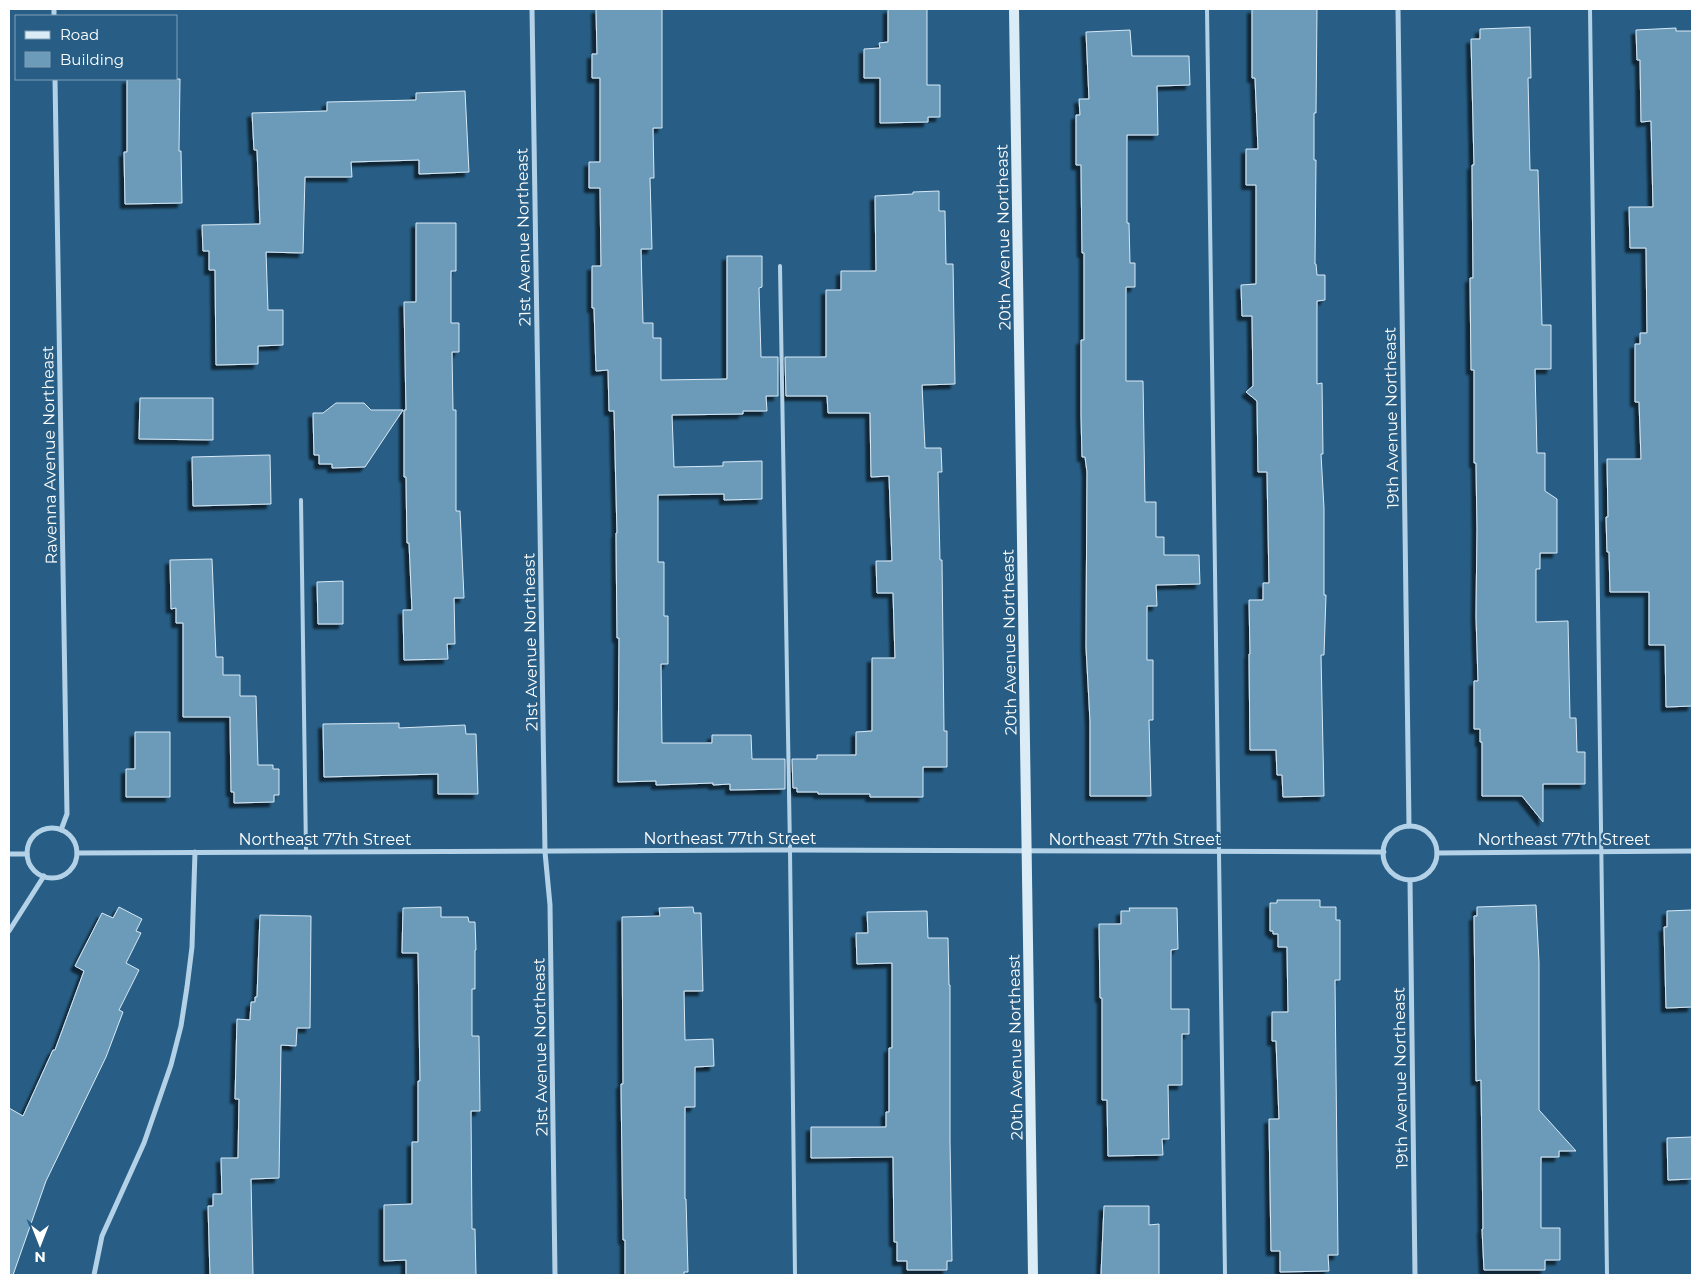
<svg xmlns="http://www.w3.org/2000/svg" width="1701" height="1284" font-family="Montserrat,sans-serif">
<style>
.building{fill:#6c9ab9;stroke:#d6e9f6;filter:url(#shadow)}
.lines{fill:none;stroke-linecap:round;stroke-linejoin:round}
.lane{stroke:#b3d2e7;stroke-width:4}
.street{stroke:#b3d2e7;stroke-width:5}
.secondary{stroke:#dcecf7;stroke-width:10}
.labels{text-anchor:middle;stroke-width:4.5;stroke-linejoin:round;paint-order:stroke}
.street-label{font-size:16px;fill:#fff;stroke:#285e85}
</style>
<defs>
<filter id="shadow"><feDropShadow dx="-4.5" dy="4.5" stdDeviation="1" flood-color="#0009"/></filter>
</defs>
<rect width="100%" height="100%" fill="#285e85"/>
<g class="building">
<polygon points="596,9 662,9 662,128 653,128 654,178 650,178 652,249 641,249 643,323 653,323 653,338 661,338 661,380 727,379 727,256 762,256 762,287 759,288 761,357 778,357 778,396 766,396 767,411 743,411 743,414 672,415 674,467 723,466 723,462 762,461 762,499 724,500 724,494 658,495 658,562 664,562 664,616 668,616 668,664 661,664 662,743 712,743 712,735 751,735 752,759 785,759 785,789 730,790 730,784 713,785 713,783 656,785 656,781 618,782 619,638 617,638 616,533 617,533 614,411 609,411 608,370 596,371 594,308 592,308 592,266 601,266 600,188 589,188 589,162 600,162 600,78 592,78 592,54 597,54"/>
<polygon points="888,9 927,9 927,85 940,85 940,117 928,117 928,122 880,123 880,78 864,78 864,49 880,48 879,43 888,42"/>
<polygon points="1252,9 1317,9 1316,113 1314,113 1314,160 1316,160 1315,264 1316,264 1317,275 1325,275 1325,300 1317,301 1317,384 1322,383 1323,454 1321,454 1324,508 1324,595 1326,595 1324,655 1321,655 1324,796 1283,797 1282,775 1277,775 1276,750 1250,750 1249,654 1250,654 1249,600 1263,600 1263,583 1269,583 1267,472 1258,472 1257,401 1246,392 1253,386 1252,316 1242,316 1241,285 1256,284 1256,185 1246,185 1246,149 1258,149 1255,78 1252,78"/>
<polygon points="1530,27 1531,78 1528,78 1530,170 1538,170 1542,325 1551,325 1551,369 1535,369 1537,453 1545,453 1545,491 1557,499 1557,553 1540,553 1540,569 1536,569 1536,622 1568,621 1570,718 1576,718 1577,752 1585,752 1585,784 1543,784 1543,822 1522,796 1482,796 1482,742 1480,742 1480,729 1474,729 1474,681 1478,681 1476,616 1477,529 1476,463 1474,463 1474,370 1471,370 1470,278 1473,278 1472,165 1474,165 1471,39 1480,39 1480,29"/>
<polygon points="1676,28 1676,31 1692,31 1692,706 1666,707 1665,645 1649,645 1649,592 1610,592 1609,552 1607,552 1606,517 1608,517 1607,459 1641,459 1639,402 1635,402 1635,344 1640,344 1640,333 1647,333 1646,248 1630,248 1629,207 1653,207 1651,121 1641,122 1640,60 1637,60 1636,30"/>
<polygon points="1130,30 1132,56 1189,56 1190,85 1157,86 1158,135 1127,135 1127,223 1129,223 1130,263 1135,263 1135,287 1126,287 1126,381 1143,381 1145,502 1156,502 1156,537 1164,537 1164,555 1199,555 1200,584 1156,585 1157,606 1147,606 1147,660 1153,660 1153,720 1149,720 1151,796 1090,796 1090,721 1086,647 1087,472 1085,457 1082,457 1081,415 1081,340 1084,340 1084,253 1082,253 1081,165 1076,165 1076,115 1080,115 1079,99 1089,99 1086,32"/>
<polygon points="127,79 180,79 179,151 181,151 182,203 125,204 124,152 127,152"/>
<polygon points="465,91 469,172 419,174 419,160 351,162 352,177 305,177 303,253 266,252 268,310 283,310 283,345 258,346 258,364 216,365 215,270 209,270 209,251 203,251 202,225 260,224 257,150 254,150 252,113 327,111 327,102 416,100 416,93"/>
<polygon points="939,191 939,211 945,211 946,264 953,264 955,384 922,385 925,448 941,448 942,472 938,472 940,560 942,560 944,731 947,731 947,767 923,767 923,797 870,797 870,794 818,794 818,792 797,792 797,788 793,788 792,759 817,759 817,755 856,755 856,732 872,731 872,658 895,658 893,593 877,593 876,561 892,561 889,476 871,477 870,413 828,413 827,396 786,396 785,357 826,357 826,290 841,290 841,271 876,271 875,196 913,194 913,192"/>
<polygon points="416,223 456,223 456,271 451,271 451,323 459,323 459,352 452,352 453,410 456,410 456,511 460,511 464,598 454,598 455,644 447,644 448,659 404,660 403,610 412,610 409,543 407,543 406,477 404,477 404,410 406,410 404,302 416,302"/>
<polygon points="140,398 213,398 213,440 139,439"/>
<polygon points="336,403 364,403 371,410 403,410 365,467 332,468 332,464 319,464 319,455 314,455 313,413 323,413"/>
<polygon points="270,455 271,504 193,506 192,457"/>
<polygon points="212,559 216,657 223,657 223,675 240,675 240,696 256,696 258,765 273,765 273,769 279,769 279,795 274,795 274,802 234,803 234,792 231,792 230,717 183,717 183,623 176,623 176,608 171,609 170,560"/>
<polygon points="343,581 343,624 318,624 317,582"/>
<polygon points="399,723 399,728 465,725 466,734 476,734 478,794 438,794 438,774 324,777 323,724"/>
<polygon points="135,732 170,732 170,797 126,797 126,769 135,769"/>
<polygon points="1277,900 1320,900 1320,907 1336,907 1336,920 1340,920 1340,980 1335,980 1338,1255 1328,1255 1329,1271 1280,1272 1280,1251 1271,1251 1269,1119 1279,1119 1276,1041 1272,1041 1272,1012 1288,1012 1287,947 1278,947 1278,934 1273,934 1273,931 1270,931 1270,903 1277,903"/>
<polygon points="1536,905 1539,962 1539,1110 1576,1151 1559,1151 1559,1157 1541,1157 1541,1228 1560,1228 1560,1260 1545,1260 1545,1270 1484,1270 1482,1229 1483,1229 1481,1080 1476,1081 1474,916 1477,916 1477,907"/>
<polygon points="119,907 142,919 136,931 141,933 126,963 139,970 119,1010 123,1012 106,1057 46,1181 13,1275 9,1275 9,1108 23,1116 53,1050 55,1050 84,971 75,966 102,913 113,918"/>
<polygon points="441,907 441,917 468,917 469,922 475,922 476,950 475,950 475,989 472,989 472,1036 479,1036 480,1111 471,1111 472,1229 475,1229 476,1275 406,1275 406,1260 384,1261 384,1205 412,1204 412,1142 418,1142 418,1081 420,1081 418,953 402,953 403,908"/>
<polygon points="693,907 694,913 701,913 703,991 684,991 685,1040 713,1039 714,1066 695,1067 695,1107 685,1107 685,1199 686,1199 688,1272 684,1272 684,1275 625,1275 625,1240 623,1240 621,1084 623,1084 622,917 660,916 659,908"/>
<polygon points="1129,908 1177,908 1178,949 1171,950 1171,1009 1189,1009 1189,1034 1182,1034 1182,1085 1168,1085 1169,1139 1162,1139 1163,1155 1108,1156 1107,1100 1102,1100 1102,998 1100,998 1099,924 1121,924 1121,911 1130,911"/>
<polygon points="1692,910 1692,1007 1666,1008 1664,927 1667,927 1667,911"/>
<polygon points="927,911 928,938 948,938 949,985 950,985 950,1141 952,1261 947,1261 947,1270 907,1270 907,1261 897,1261 897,1242 894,1242 893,1157 811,1158 811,1127 886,1127 886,1112 889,1112 889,1048 892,1048 892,963 857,964 856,933 868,933 867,912"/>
<polygon points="260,915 311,916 310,1028 297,1028 296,1046 281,1045 279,1178 251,1179 253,1275 210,1275 208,1206 213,1206 213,1194 222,1194 221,1158 238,1158 239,1099 235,1099 237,1019 250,1020 251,1002 255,1002 255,997 257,997"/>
<polygon points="1692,1137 1692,1179 1668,1180 1667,1138"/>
<polygon points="1104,1206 1149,1206 1149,1225 1159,1224 1159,1275 1101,1275"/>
</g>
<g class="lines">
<g class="lane">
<polyline points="1207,9 1225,1275"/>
<polyline points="1590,9 1607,1275"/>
<polyline points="780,266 790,850 795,1275"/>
<polyline points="301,500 306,852"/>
</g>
<g class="street">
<polyline points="54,9 54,16"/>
<polyline points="532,9 545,852 550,905 555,1275"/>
<polyline points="1398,9 1409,826"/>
<polyline points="55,79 67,814 61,830"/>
<circle cx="1410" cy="853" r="27"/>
<circle cx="52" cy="853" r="25"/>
<polyline points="77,853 790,850 1384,852"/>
<polyline points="1437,853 1692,851"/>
<polyline points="9,854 27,854"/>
<polyline points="1410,880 1415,1275"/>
<polyline points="9,931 44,876"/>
<polyline points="94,1275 102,1236 144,1143 171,1065 181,1026 187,987 192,947 195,852"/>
</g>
<polyline class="secondary" points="1014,9 1033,1275"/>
</g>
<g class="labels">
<g class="street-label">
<text transform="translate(523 237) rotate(-91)" y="6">21st Avenue Northeast</text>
<text transform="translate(1003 237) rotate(-91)" y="6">20th Avenue Northeast</text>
<text transform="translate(1391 418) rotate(-91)" y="6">19th Avenue Northeast</text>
<text transform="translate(49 455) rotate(-91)" y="6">Ravenna Avenue Northeast</text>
<text transform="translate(530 642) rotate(-91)" y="6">21st Avenue Northeast</text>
<text transform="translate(1009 642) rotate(-91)" y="6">20th Avenue Northeast</text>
<text x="730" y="844">Northeast 77th Street</text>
<text x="325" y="845">Northeast 77th Street</text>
<text x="1135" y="845">Northeast 77th Street</text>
<text x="1564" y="845">Northeast 77th Street</text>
<text transform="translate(540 1047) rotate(-91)" y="6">21st Avenue Northeast</text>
<text transform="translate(1015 1047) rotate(-91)" y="6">20th Avenue Northeast</text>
<text transform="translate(1400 1078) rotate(-91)" y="6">19th Avenue Northeast</text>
</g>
</g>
<rect width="1701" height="1284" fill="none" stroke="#ffffff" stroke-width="20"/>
<rect x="15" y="15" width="162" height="65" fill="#285e85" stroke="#7e9eb6"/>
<rect x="25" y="31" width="25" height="8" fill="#dcecf7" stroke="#7e9eb6"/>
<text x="60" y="40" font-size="15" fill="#ffffff">Road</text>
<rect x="25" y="52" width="25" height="15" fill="#6c9ab9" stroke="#7e9eb6"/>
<text x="60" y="65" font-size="15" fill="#ffffff">Building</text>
<g transform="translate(40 1244) rotate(180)" stroke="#285e85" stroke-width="4" paint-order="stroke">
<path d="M0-4L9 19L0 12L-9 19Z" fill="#ffffff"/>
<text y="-8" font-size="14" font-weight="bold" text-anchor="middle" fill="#ffffff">N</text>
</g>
</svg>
